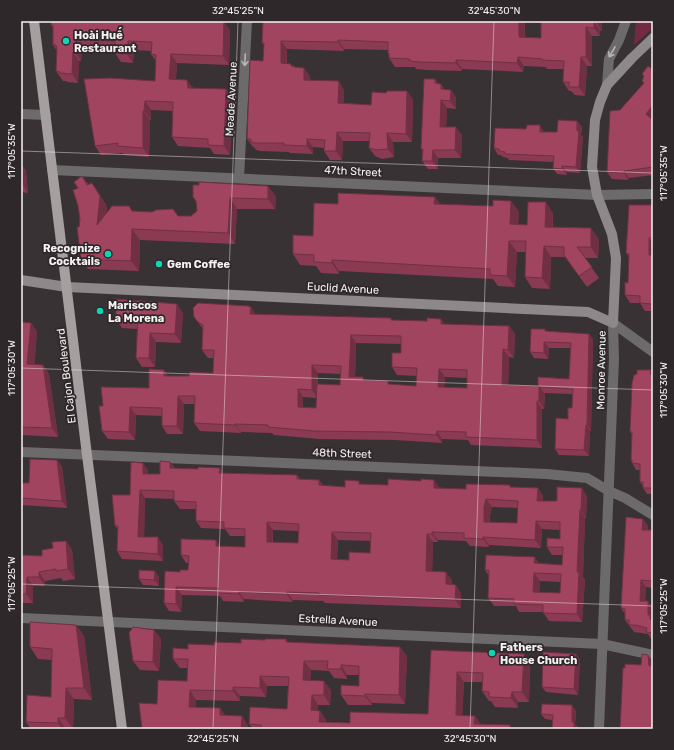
<svg xmlns="http://www.w3.org/2000/svg" width="674" height="750" font-family="Rubik,sans-serif">
<style>
.green{fill:#742b42}
.lines{fill:none;stroke-linecap:round;stroke-linejoin:round}
.minor{stroke:#6d6a6b;stroke-width:10}
.tertiary{stroke:#6d6a6b;stroke-width:10}
.secondary{stroke:#8d8889;stroke-width:10}
.primary{stroke:#a59fa0;stroke-width:10}
.wall{fill:#8a3a53;fill-rule:evenodd}
.shaded-wall{fill:#703043}
.building{fill:#a04460;stroke:#703043;fill-rule:evenodd}
.oneway{stroke:#b8b5b6}
.ticks{fill:none;stroke:#f6f2f3;stroke-width:1;stroke-opacity:0.45}
.poi-dot{fill:#10d5b4;stroke:#2e282a;stroke-width:1.5}
.labels{text-anchor:middle;stroke-width:3.5;stroke-linejoin:round;paint-order:stroke}
.poi-label{font-size:11px;font-weight:bold;fill:#f6f2f3;stroke:#2e282a;text-anchor:start}
.street-label{font-size:11px;fill:#f6f2f3;stroke:#2e282a}
.neatline{fill:none;stroke:#f6f2f3;stroke-width:1.5}
.ticks-label{font-size:10px;text-anchor:middle;fill:#f6f2f3}
</style>
<rect width="100%" height="100%" fill="#383234"/>
<polygon class="green" points="636,21 653,21 653,28 634,45"/>
<g class="lines">
<g class="minor">
<polyline points="21,114 46,115"/>
<polyline points="52,170 597,195 653,194"/>
<polyline points="239,178 247,21"/>
<polyline points="21,452 547,474 587,478 609,491 625,498 653,515"/>
<polyline points="21,618 602,644 653,655"/>
</g>
<g class="tertiary">
<polyline points="607,85 609,59 619,40 626,21"/>
<polyline points="613,323 653,352"/>
<polyline points="599,729 614,359 613,323"/>
</g>
<polyline class="secondary" points="21,280 67,287 588,312 613,323 616,258 612,234 597,195 592,167 595,120 600,102 607,85 632,58 653,38"/>
<polyline class="primary" points="34,21 87,455 122,729"/>
</g>
<g class="wall">
<path d="M263 21H602V31L600 30V36H592V66H587L585 96 575 95 571 91H569L563 82V69H547L546 67 524 66 523 72 462 69V71L426 70 416 69 415 67H395L389 58V55L388 53V50L344 49V51L287 49V64L295 67 310 76V81L344 90V103L371 105 413 99 412 142H393L394 157 382 159 375 156 369 148V141H343L342 160H330L324 151V148L313 147V154L290 153 289 152 259 151 258 150H256L254 147H253L247 139 263 61 264 45 262 43ZM525 22 541 23V38H525Z"/>
<polygon points="51,25 230,30 229,65 177,63 176,80 193,88 226,89 233,98 230,155 214,154 210,148 178,146 172,137 173,111 151,110 151,120 150,120 149,157 124,155 122,153 101,155 95,146 155,81 156,61 151,54 152,51 134,50 133,63 121,62 115,53 115,50 82,49 81,61 79,61 78,83 67,82 66,81 63,81 56,71 57,51 53,45 53,28"/>
<polygon points="648,66 653,119 653,175 629,178 628,180 612,179 607,172 620,110 644,83 642,81 644,77 642,74"/>
<polygon points="435,79 438,84 441,84 445,90 451,90 456,98 456,109 447,108 446,127 462,135 461,158 438,158 438,169 428,169 422,161 423,151 421,149"/>
<polygon points="577,121 582,127 581,135 583,137 580,173 567,172 567,175 557,174 553,168 554,162 509,160 508,158 503,157 501,155 498,155 494,148 544,132 557,132"/>
<polygon points="21,164 26,171 28,193 21,192"/>
<polygon points="82,176 88,184 99,193 107,207 106,214 133,211 178,216 191,216 197,211 196,201 193,197 276,196 275,209 237,209 235,244 140,240 139,271 88,269 81,259 78,188"/>
<polygon points="435,197 440,204 493,206 511,201 519,212 518,224 527,225 553,213 553,227 599,239 598,258 585,258 599,278 587,287 565,257 551,257 550,289 532,288 525,277 526,252 517,252 515,287 498,286 493,279 339,271 339,274 321,273 316,266 300,265 293,254 313,236 338,204"/>
<polygon points="653,205 653,321 651,319 652,311 645,311 640,303 630,303 625,295 628,283 629,257 626,253"/>
<path d="M250 307 255 314 393 320 445 324 509 326 515 334 514 358 509 357 508 385 538 386 569 379 570 348H549L548 359 534 358 530 352 545 329 546 331 593 339 591 431H590L589 456 559 455 555 449 568 419 572 408V394L544 393 545 394 544 409H542V448L471 445 468 440 442 439V443L395 440 319 439 274 435 272 433 241 432V433L200 431 194 423 195 404H184L183 434H167L162 426V416L136 415 135 440 108 439 102 431 103 406 149 388 164 370 168 376H189L213 373V358H208L202 350 203 329 194 317ZM356 343 401 344V353L392 367 397 375 417 376 416 386 391 385 366 380 355 377ZM318 373 340 374V385L318 384ZM445 377 467 378V388L444 387ZM303 397 316 398V408L303 407Z"/>
<polygon points="183,313 181,343 156,342 155,367 142,367 136,358 137,329 122,328 116,319"/>
<polygon points="21,322 31,323 37,332 34,365 43,365 49,374 58,437 21,435"/>
<polygon points="651,370 653,374 653,494 647,494 643,488 643,486 640,482 640,470 636,470 632,463 632,462 631,460 632,435 630,432 637,374"/>
<polygon points="57,460 62,467 67,508 21,505 21,483 29,483"/>
<path d="M170 462 175 468 198 469 220 468 223 473 297 475 300 479 319 480 323 485 345 487 361 484 466 489 512 487 538 488 543 496V501H557L587 496 586 518H585L583 577 585 580 582 622 549 621 543 612H519L516 606H494L488 598 489 576 485 570 539 563 562 565 563 555H552L547 547 560 539V530L542 529 541 548 489 545V547L470 546 466 541 438 540V542H433L432 572 452 580V584L461 593V608L325 603 323 601 293 600 292 602 244 599V602L223 601 220 596 182 595 181 612 169 611 164 603 180 572 188 570V563H186L181 555 216 540 220 546 245 547V536H230L225 529 201 528 196 521V509H180L174 501V499L145 498 144 537 163 545V561L122 559 117 551 118 529 115 526 130 495 148 470V474H160ZM492 507 518 508 517 523 490 522V515ZM273 530 298 531V543L273 542ZM338 540 371 541 370 553 349 560 337 559ZM540 581 561 582 560 593 539 592Z"/>
<polygon points="643,519 648,526 648,530 653,530 653,588 646,587 645,601 653,608 653,639 651,639 648,634 634,632 625,620 625,614 621,608"/>
<polygon points="66,541 72,550 75,579 63,581 61,578 45,581 45,586 33,586 33,603 21,603 21,555 42,556"/>
<polygon points="159,577 159,586 143,585 139,579"/>
<polygon points="76,625 84,636 92,700 74,699 73,729 31,729 26,722 51,697 52,660 38,659 30,647"/>
<polygon points="154,630 161,639 159,671 140,670 133,661"/>
<polygon points="286,639 288,642 400,647 407,656 405,704 372,703 372,705 348,705 341,695 359,686 359,675 347,675 347,679 334,678 329,671 311,670 310,680 331,690 330,705 318,705 318,711 320,711 326,720 326,722 350,723 428,714 431,650 530,663 529,702 518,702 518,708 495,707 491,701 489,701 482,691 483,682 464,682 462,716 475,716 481,725 510,725 512,729 253,729 249,724 287,709 288,686 267,686 266,697 240,696 240,701 196,700 196,707 220,708 225,715 242,716 248,726 248,729 142,729 157,704 187,681 187,668 180,668 173,659 188,649 214,645 241,643 265,640"/>
<polygon points="576,654 580,660 578,695 546,692 542,687"/>
<polygon points="576,711 575,724 578,727 578,729 552,729 552,720 545,719 541,714"/>
</g>
<g class="shaded-wall">
<polygon points="224,21 230,30 229,65 223,56"/>
<polygon points="519,21 525,21 525,22 524,46 519,37"/>
<polygon points="596,21 602,21 602,31 596,22"/>
<polygon points="594,22 600,30 600,36 594,28"/>
<polygon points="586,27 592,36 592,66 586,57"/>
<polygon points="76,40 82,49 81,61 75,52"/>
<polygon points="338,40 344,49 344,51 338,42"/>
<polygon points="128,41 134,50 133,63 127,54"/>
<polygon points="281,41 287,49 286,72 281,63"/>
<polygon points="73,52 79,61 78,83 72,74"/>
<polygon points="171,54 177,63 175,88 169,79"/>
<polygon points="518,57 524,66 523,72 517,63"/>
<polygon points="581,57 587,66 585,96 579,87"/>
<polygon points="456,60 462,69 462,71 456,63"/>
<polygon points="304,68 310,76 310,89 304,80"/>
<polygon points="187,80 194,89 188,88"/>
<polygon points="339,81 344,90 344,112 338,103"/>
<polygon points="441,84 446,92 441,89"/>
<polygon points="226,89 233,98 230,155 224,146"/>
<polygon points="451,90 456,98 456,109 450,101"/>
<polygon points="407,91 413,99 412,142 406,134"/>
<polygon points="441,100 447,108 446,134 440,127"/>
<polygon points="145,101 151,110 151,120 144,111"/>
<polygon points="653,105 653,119 651,121 646,114"/>
<polygon points="143,111 150,120 149,157 143,148"/>
<polygon points="577,121 582,127 581,135 583,137 580,173 576,167"/>
<polygon points="540,125 544,132 540,132"/>
<polygon points="456,127 462,135 461,158 455,150"/>
<polygon points="337,132 343,141 342,160 336,151"/>
<polygon points="387,133 393,142 394,157 388,149"/>
<polygon points="21,138 22,139 23,150 21,148"/>
<polygon points="307,139 313,147 313,154 307,146"/>
<polygon points="433,150 438,158 438,169 432,161"/>
<polygon points="21,164 26,171 28,193 21,182"/>
<polygon points="562,166 567,172 567,175 562,169"/>
<polygon points="624,171 629,178 628,180 624,173"/>
<polygon points="92,183 99,193 107,207 104,236 97,225"/>
<polygon points="268,186 276,196 275,209 268,199"/>
<polygon points="435,197 442,208 434,204"/>
<polygon points="230,198 237,209 235,244 228,233"/>
<polygon points="511,201 519,212 518,235 510,224"/>
<polygon points="546,202 553,213 552,238 545,227"/>
<polygon points="591,228 599,239 598,258 591,247"/>
<polygon points="132,229 140,240 139,271 131,261"/>
<polygon points="649,238 653,244 653,261 649,255"/>
<polygon points="509,241 517,252 515,287 507,276"/>
<polygon points="544,246 551,257 550,289 542,278"/>
<polygon points="332,260 339,271 339,274 332,263"/>
<polygon points="177,304 183,313 181,343 175,334"/>
<polygon points="249,306 251,307 256,315 250,314"/>
<polygon points="441,319 447,327 441,324"/>
<polygon points="31,323 37,332 34,373 27,364"/>
<polygon points="509,326 515,334 514,358 508,350"/>
<polygon points="150,333 156,342 155,367 149,358"/>
<polygon points="589,334 593,339 591,431 587,425"/>
<polygon points="351,335 356,343 355,385 349,377"/>
<polygon points="544,342 549,348 548,359 544,353"/>
<polygon points="503,349 509,357 508,393 502,385"/>
<polygon points="43,365 49,374 58,437 52,428"/>
<polygon points="312,365 318,373 317,398 312,390"/>
<polygon points="439,369 445,377 444,395 438,387"/>
<polygon points="164,370 169,378 164,376"/>
<polygon points="539,386 545,394 544,409 539,401"/>
<polygon points="298,389 303,397 303,415 298,407"/>
<polygon points="178,396 184,404 183,434 177,426"/>
<polygon points="537,401 542,409 542,448 537,440"/>
<polygon points="130,407 136,415 135,440 129,432"/>
<polygon points="235,424 241,432 241,433 235,425"/>
<polygon points="586,425 590,431 589,456 584,450"/>
<polygon points="437,431 442,439 442,443 436,435"/>
<polygon points="57,460 62,467 67,508 62,501"/>
<polygon points="170,462 176,470 170,468"/>
<polygon points="143,463 148,470 148,482 143,474"/>
<polygon points="220,468 225,476 219,473"/>
<polygon points="319,480 325,488 319,485"/>
<polygon points="434,480 440,488 439,496 434,488"/>
<polygon points="538,488 543,496 543,509 537,501"/>
<polygon points="582,488 587,496 586,518 581,510"/>
<polygon points="140,490 145,498 144,545 138,537"/>
<polygon points="486,499 492,507 490,515 489,529 484,522 484,507"/>
<polygon points="580,510 585,518 583,577 585,580 582,622 577,614 577,572"/>
<polygon points="643,519 648,526 647,537 642,530"/>
<polygon points="536,521 542,529 541,548 535,540"/>
<polygon points="267,522 273,530 272,549 267,542"/>
<polygon points="332,532 338,540 336,567 331,559"/>
<polygon points="432,532 438,540 438,542 432,534"/>
<polygon points="427,534 433,542 432,579 426,571"/>
<polygon points="158,537 163,545 163,561 158,554"/>
<polygon points="483,537 489,545 489,547 483,539"/>
<polygon points="216,540 221,548 216,546"/>
<polygon points="66,541 72,550 75,579 68,569"/>
<polygon points="535,557 540,565 534,563"/>
<polygon points="155,571 159,577 159,586 154,580"/>
<polygon points="39,572 45,581 45,586 39,577"/>
<polygon points="446,572 452,580 451,592 446,584"/>
<polygon points="534,573 540,581 539,600 533,592"/>
<polygon points="27,577 33,586 33,603 26,594"/>
<polygon points="641,580 646,587 645,608 640,601"/>
<polygon points="456,585 461,593 461,608 455,600"/>
<polygon points="176,587 182,595 181,612 176,604"/>
<polygon points="239,592 244,599 244,602 239,594"/>
<polygon points="287,592 293,600 292,602 287,594"/>
<polygon points="648,601 653,608 653,624 648,615"/>
<polygon points="76,625 84,636 92,700 84,688"/>
<polygon points="154,630 161,639 159,671 153,662"/>
<polygon points="400,647 407,656 405,704 399,695"/>
<polygon points="524,654 530,663 529,702 522,692"/>
<polygon points="576,654 580,660 578,695 574,689"/>
<polygon points="648,655 653,661 653,672 649,666"/>
<polygon points="304,661 311,670 310,689 303,680"/>
<polygon points="341,665 347,675 347,679 341,669"/>
<polygon points="457,672 464,682 462,725 456,715"/>
<polygon points="260,676 267,686 266,697 260,688"/>
<polygon points="324,681 331,690 330,705 324,695"/>
<polygon points="233,687 240,696 240,701 233,691"/>
<polygon points="66,688 74,699 73,729 65,718"/>
<polygon points="190,690 196,700 196,717 189,707"/>
<polygon points="512,692 518,702 518,708 511,698"/>
<polygon points="365,694 372,703 372,705 365,696"/>
<polygon points="312,695 318,705 318,720 311,710"/>
<polygon points="572,705 576,711 575,724 578,727 578,729 574,729 572,722"/>
<polygon points="220,708 227,718 220,715"/>
<polygon points="320,711 326,720 326,729 319,722"/>
<polygon points="242,716 248,726 248,729 241,729"/>
<polygon points="475,716 481,725 474,724"/>
<polygon points="58,718 66,729 62,729 58,723"/>
</g>
<g class="building">
<polygon points="51,21 224,21 223,56 171,54 169,79 187,80 188,88 226,89 224,146 208,145 208,139 172,137 173,102 145,101 144,111 143,111 143,148 117,146 118,143 95,146 84,79 110,78 155,81 156,55 151,54 152,42 128,41 127,54 115,53 115,41 76,40 75,52 73,52 72,74 60,73 60,72 56,71 57,47 56,47 56,45 53,45 53,25 51,25"/>
<polygon points="263,21 519,21 519,37 541,38 541,21 596,21 596,22 594,22 594,28 586,27 586,57 581,57 579,87 569,87 569,82 563,82 564,61 542,60 542,59 518,57 517,63 456,60 456,63 420,62 410,61 410,59 389,58 389,53 388,53 388,42 338,40 338,42 281,41 281,63 291,64 291,66 294,66 294,67 304,68 304,80 339,81 338,103 371,105 372,92 386,93 387,91 407,91 406,134 387,133 388,149 376,150 369,148 370,133 337,132 336,151 324,151 325,140 307,139 307,146 284,145 284,143 253,143 253,142 250,142 251,139 247,139 250,60 263,61 264,43 262,43"/>
<polygon points="648,66 653,70 653,105 646,114 653,120 653,167 624,171 624,173 607,172 610,111 620,110 644,83 642,81 644,76 642,74"/>
<polygon points="424,79 435,79 435,83 441,84 441,89 451,90 450,101 441,100 440,127 456,127 455,150 433,150 432,161 422,161 423,149 421,149"/>
<polygon points="558,120 577,121 577,131 579,131 576,167 562,166 562,169 553,168 554,156 505,154 505,152 499,151 499,149 494,148 495,128 526,129 527,125 540,125 540,132 557,132"/>
<polygon points="82,176 87,185 92,183 100,196 97,225 112,206 129,206 132,211 152,212 156,210 173,209 178,216 191,216 197,211 196,201 193,197 193,185 199,185 199,182 268,186 268,199 230,198 228,233 132,229 131,261 81,259 77,227 79,227 80,219 78,206 73,190 78,188 74,182"/>
<polygon points="338,193 435,197 434,204 493,206 493,200 511,201 510,224 527,225 528,202 546,202 545,227 591,228 591,247 577,247 592,267 579,276 564,255 564,247 544,246 542,278 525,277 526,241 509,241 507,276 490,275 490,269 332,260 332,263 314,262 314,255 293,254 293,235 313,236 314,203 338,204"/>
<polygon points="629,205 653,205 653,238 649,238 649,255 653,255 653,319 651,319 652,304 640,303 640,296 625,295 625,282 628,283 629,254 626,253"/>
<polygon points="116,299 177,304 175,334 150,333 149,358 136,358 138,320 116,319"/>
<path d="M198 303 249 306V307H251L250 314 391 318V320L427 321V318L441 319V324L509 326 508 350 503 349 502 385 539 386V401H537V440L466 437V432L437 431 436 435 390 432 314 431 268 427V425L235 424V425L194 423 195 396H178L177 426H162V408L130 407 129 432 102 431 99 406H103L101 387 149 388V369L164 370V376H189L190 372 213 373 214 350H202L203 325 198 322 194 317 193 308ZM351 335 401 336V353H392V367L417 368 416 386 388 384V381L363 380V377H349ZM312 365 341 366 340 385 317 384 316 408 298 407V389L312 390ZM439 369 467 370V388L438 387Z"/>
<polygon points="21,322 31,323 27,364 43,365 52,428 21,427"/>
<polygon points="531,329 545,329 545,331 589,334 587,425 586,425 584,450 555,449 556,418 568,419 568,408 572,408 573,389 540,387 539,386 538,386 538,377 569,379 571,343 544,342 544,353 530,352"/>
<polygon points="637,370 651,370 650,374 653,374 653,488 643,488 643,482 640,482 640,464 632,463 632,460 631,460 632,432 630,432 632,383 634,375 637,374"/>
<polygon points="30,459 57,460 62,501 21,498 21,483 29,483"/>
<path d="M160 461 170 462V468L198 469V467L220 468 219 473 297 475V479L319 480V485L345 487V480L359 481V484L388 485V479L421 481V479L434 480V488L466 489V484L510 485V487L538 488 537 501H557V487L582 488 581 510H580L577 572H579L577 614 543 613V605L514 604V599L488 598 489 570H485L486 555 535 557 534 563 562 565 563 547H547V538L560 539V522L536 521 535 540 483 537V539L464 538V533L432 532V534H427L426 571 446 572V584L456 585 455 600 319 595V593L287 592V594L239 592V594L218 593V588L176 587V604L164 603 165 571 180 572V570H188L189 556 181 555V539L216 540V546L245 547V529L224 528V522L196 521V502L174 501V491L140 490 138 537H158V554L117 551 118 526H115L112 495H130L131 462 143 463V474H160ZM486 499 518 501 517 523 484 522V507ZM267 522 299 524 298 543 267 542ZM332 532 371 533 370 553 349 552V560L331 559ZM534 573 561 574 560 593 533 592Z"/>
<polygon points="626,517 643,519 642,530 653,530 653,581 641,580 640,601 648,601 648,615 650,615 650,619 653,620 653,633 646,632 647,628 636,625 629,625 629,620 625,620 625,609 621,608"/>
<polygon points="66,541 68,569 56,571 56,569 39,572 39,577 27,577 26,594 21,594 21,555 42,556 42,550 53,548 52,542"/>
<polygon points="139,570 155,571 154,580 139,579"/>
<polygon points="30,622 76,625 84,688 66,688 65,718 58,718 58,723 26,722 27,695 51,697 52,649 30,647"/>
<polygon points="133,627 154,630 153,662 133,661 129,633"/>
<polygon points="241,639 265,640 265,639 286,639 286,642 400,647 399,695 365,694 365,696 341,695 341,685 359,686 359,666 341,665 341,669 327,669 328,661 304,661 303,680 324,681 324,695 312,695 311,710 320,711 319,722 350,723 350,712 428,714 431,650 524,654 522,692 512,692 511,698 489,697 489,692 482,691 483,673 457,672 456,715 475,716 474,724 510,725 510,729 261,729 261,725 249,724 250,707 287,709 289,677 260,676 260,688 233,687 233,691 190,690 189,707 220,708 220,715 242,716 241,729 142,729 139,703 157,704 158,680 187,681 188,659 173,659 173,648 188,649 188,644 214,645 214,642 241,643"/>
<polygon points="543,652 576,654 574,689 542,687"/>
<polygon points="642,654 648,655 649,666 653,666 653,729 620,729 623,668 625,668 625,664 641,665"/>
<polygon points="542,704 572,705 572,722 574,722 574,729 552,729 553,715 541,714"/>
</g>
<defs><path id="oneway-shaft" d="M-6 0H5M1.5-3L5.5 0L1.5 3" fill="none" stroke-width="1.6" stroke-linecap="round" stroke-linejoin="round"/></defs>
<g class="oneway">
<use href="#oneway-shaft" transform="translate(612 52) rotate(120)"/>
<use href="#oneway-shaft" transform="translate(245 60) rotate(93)"/>
</g>
<path class="ticks" d="M21 151 653 173M21 368 653 390M21 584 653 606M213 729 238 21M470 729 494 21"/>
<g class="poi-dot">
<circle cx="66" cy="41" r="4"/>
<circle cx="108" cy="254" r="4"/>
<circle cx="159" cy="264" r="4"/>
<circle cx="100" cy="311" r="4"/>
<circle cx="492" cy="653" r="4"/>
</g>
<g class="labels">
<g class="poi-label">
<text x="74" y="39">Hoài Huế<tspan x="74" dy="13">Restaurant</tspan></text>
<text x="100" y="252" text-anchor="end">Recognize<tspan x="100" dy="13">Cocktails</tspan></text>
<text x="167" y="268">Gem Coffee</text>
<text x="108" y="309">Mariscos<tspan x="108" dy="13">La Morena</tspan></text>
<text x="500" y="651">Fathers<tspan x="500" dy="13">House Church</tspan></text>
</g>
<g class="street-label">
<text transform="translate(231 99) rotate(-87)" y="4">Meade Avenue</text>
<text transform="translate(353 171) rotate(3)" y="4">47th Street</text>
<text transform="translate(343 288) rotate(3)" y="4">Euclid Avenue</text>
<text transform="translate(601 370) rotate(-89)" y="4">Monroe Avenue</text>
<text transform="translate(66 376) rotate(-97)" y="4">El Cajon Boulevard</text>
<text transform="translate(342 453) rotate(2)" y="4">48th Street</text>
<text transform="translate(338 620) rotate(3)" y="4">Estrella Avenue</text>
</g>
</g>
<rect width="674" height="750" fill="none" stroke="#2e282a" stroke-width="44"/>
<rect x="22" y="22" width="630" height="706" class="neatline"/>
<g class="ticks-label">
<text x="238" y="14">32°45'25"N</text>
<text x="494" y="14">32°45'30"N</text>
<text transform="translate(11 151) rotate(-90)" y="4">117°05'35"W</text>
<text transform="translate(663 173) rotate(-90)" y="4">117°05'35"W</text>
<text transform="translate(11 368) rotate(-90)" y="4">117°05'30"W</text>
<text transform="translate(663 390) rotate(-90)" y="4">117°05'30"W</text>
<text transform="translate(11 584) rotate(-90)" y="4">117°05'25"W</text>
<text transform="translate(663 606) rotate(-90)" y="4">117°05'25"W</text>
<text x="213" y="742">32°45'25"N</text>
<text x="470" y="742">32°45'30"N</text>
</g>
</svg>
